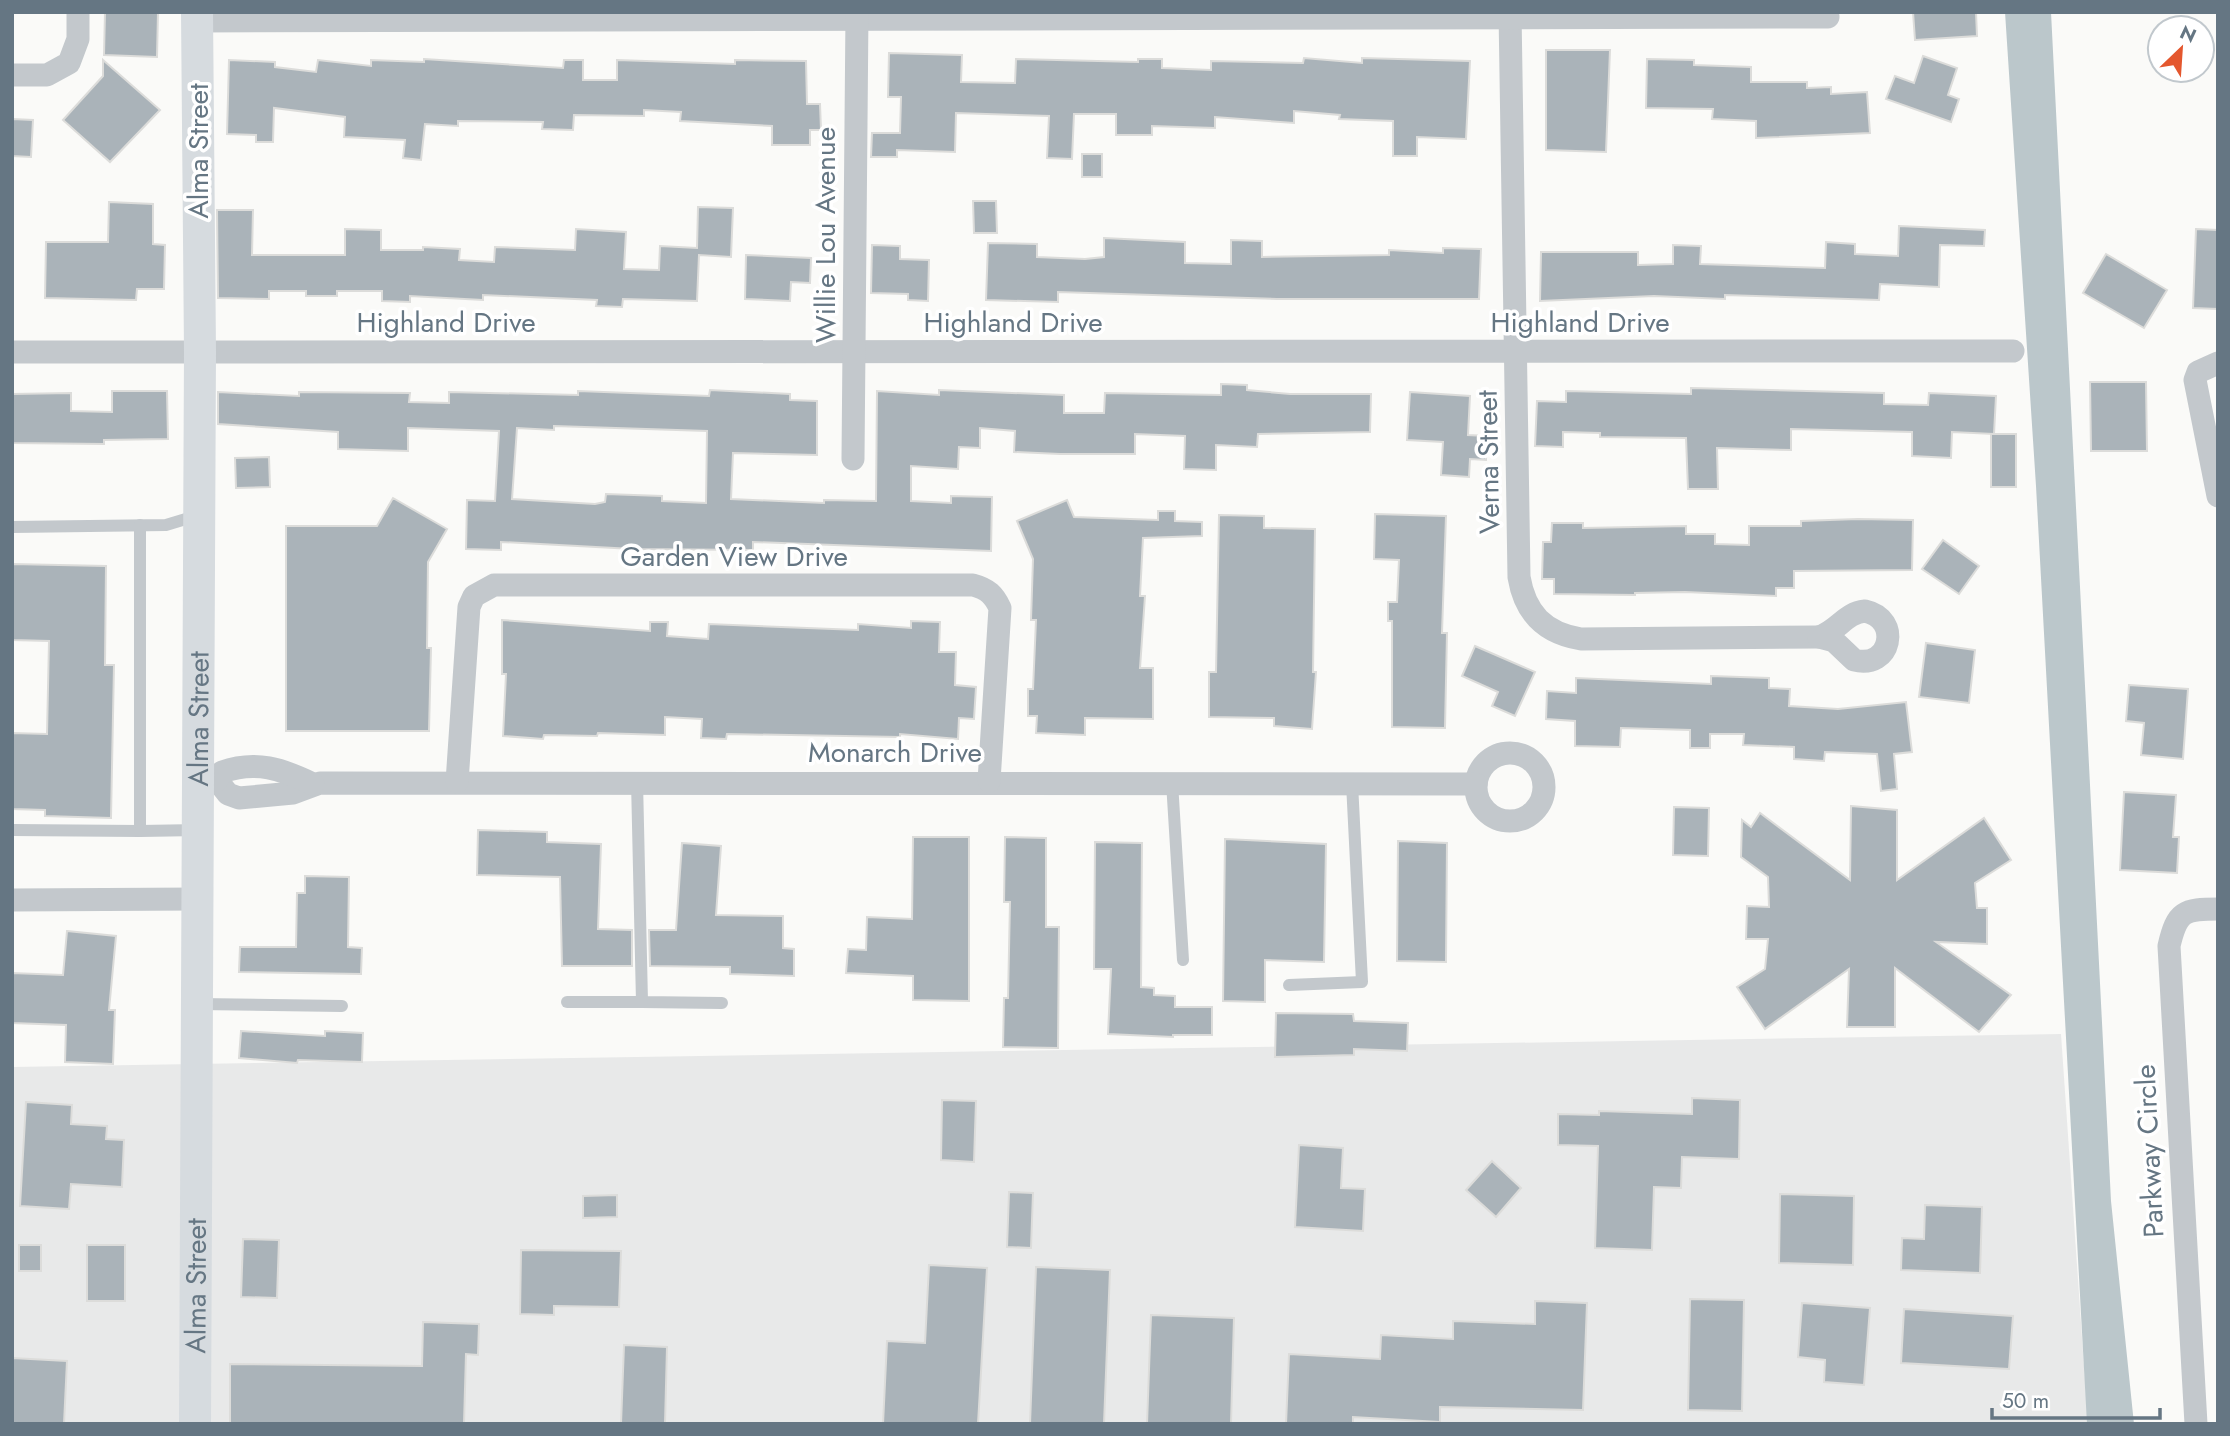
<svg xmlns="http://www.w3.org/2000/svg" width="2230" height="1436" font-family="Jost,sans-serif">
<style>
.built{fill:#e8e9e9}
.water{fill:#bbc7cb}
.building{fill:#aab3b9;stroke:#dcdcda;stroke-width:2;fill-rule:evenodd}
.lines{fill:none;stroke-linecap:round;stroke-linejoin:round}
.lane{stroke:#c3c8cc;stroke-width:12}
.street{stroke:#c3c8cc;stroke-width:23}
.secondary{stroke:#d6dbdf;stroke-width:32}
.labels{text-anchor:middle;stroke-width:7;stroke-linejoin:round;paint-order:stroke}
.street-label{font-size:28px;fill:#657683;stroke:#fff}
</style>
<rect width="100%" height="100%" fill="#fafaf8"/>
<polygon class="built" points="2061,1034 2088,1424 12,1424 12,1067"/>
<polygon class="water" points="2005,12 2051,12 2111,1201 2134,1424 2087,1424 2036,486"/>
<g class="building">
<polygon points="105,12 158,12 157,57 104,55"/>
<polygon points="1913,12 1976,12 1977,36 1915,40"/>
<polygon points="1546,50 1610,50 1606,152 1546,150"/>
<polygon points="889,53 962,55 961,82 1015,83 1016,59 1138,62 1138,59 1162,59 1162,68 1211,70 1211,61 1303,63 1304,58 1362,63 1362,58 1470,61 1466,139 1417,137 1417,156 1393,156 1393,121 1339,119 1340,115 1294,111 1294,123 1215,117 1215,128 1152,126 1152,135 1116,135 1116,114 1074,114 1072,159 1047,158 1049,116 956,113 955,152 897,150 897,157 871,157 872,133 900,133 901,97 888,97"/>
<polygon points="1923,56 1957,68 1948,95 1959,99 1951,122 1886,99 1895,76 1914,83"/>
<polygon points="424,59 563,68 564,60 583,60 583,80 617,80 617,60 735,64 735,60 806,61 807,104 820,104 821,130 810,130 810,145 772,145 772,126 680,121 681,112 644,110 644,116 574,115 573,130 542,129 543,122 458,121 458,126 425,124 421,160 403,158 405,140 344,137 345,117 274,108 273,142 256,142 256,135 227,134 229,60 275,62 275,67 316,72 318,60 371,66 371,60 424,62"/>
<polygon points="1647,59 1694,60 1694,65 1751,67 1751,82 1807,82 1807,88 1831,87 1831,94 1867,92 1870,133 1756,138 1756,121 1712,119 1713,109 1646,108"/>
<polygon points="103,60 160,110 110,162 63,120 103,76"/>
<polygon points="12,119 33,120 31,157 12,156"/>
<rect x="1082" y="154" width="20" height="23"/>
<polygon points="973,201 996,201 997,233 974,233"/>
<polygon points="109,202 153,204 153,244 165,245 164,289 137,289 136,300 45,298 46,242 108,242"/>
<polygon points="698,207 733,208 731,257 699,255 697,301 623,299 622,307 596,306 597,300 483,295 483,300 410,296 410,302 382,301 382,291 337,291 337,296 306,296 306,291 269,291 269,299 218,298 217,210 253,210 252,255 345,255 345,229 381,230 381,250 423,250 423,247 460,249 459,260 494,262 495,247 575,250 576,229 626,232 624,269 659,270 660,246 697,248"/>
<polygon points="1899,226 1985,230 1984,246 1940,245 1939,287 1880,284 1879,300 1725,295 1725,299 1654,296 1540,301 1541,252 1638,252 1638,265 1673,264 1673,245 1701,246 1700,264 1825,268 1826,242 1855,244 1855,254 1898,256"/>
<polygon points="2196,229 2218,230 2218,309 2193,308"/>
<polygon points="1104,238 1185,242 1185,263 1231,264 1231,240 1262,241 1262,257 1389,255 1389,250 1443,253 1443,248 1481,249 1479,299 1277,299 1058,292 1058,302 986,300 988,243 1037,244 1037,257 1085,259 1104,257"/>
<polygon points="872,245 900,246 900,259 929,260 928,301 908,300 908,294 871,293"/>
<polygon points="2106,254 2167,290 2144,328 2083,293"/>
<polygon points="746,255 811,258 810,283 791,282 790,301 745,299"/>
<polygon points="2090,382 2146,382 2147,451 2091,451"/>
<path d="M1221 384 1247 385V390L1290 394H1371L1370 432 1258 434 1257 447 1216 445V470L1184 469 1185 436 1135 434V454H1060L1014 452 1015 431 980 428V448L959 447 958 469 911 466V501L951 503V496L992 497 991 551 753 542V550L633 549 501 542V550L466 549 467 500 495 501 499 431 408 428V451L338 449V432L218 424V392L299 396V392L410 393 409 402 449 403V392L578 395V391L709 396 710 390 790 394V400L817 401V455L733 453 731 499 824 503V500L876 501 877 391 939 395V390L1064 395V413H1104L1105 393 1221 395ZM554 426 707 431 706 503 662 501V496L606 494 605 502 595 504 512 499 517 428 554 430Z"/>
<polygon points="1691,388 1884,393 1884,404 1928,405 1929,393 1996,396 1994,434 1952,432 1951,458 1912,456 1912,432 1791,429 1791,450 1717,448 1718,489 1688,489 1686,438 1600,437 1600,433 1563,432 1563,447 1535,446 1537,401 1566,402 1566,391 1691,394"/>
<polygon points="112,391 167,391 168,439 104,440 104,444 12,443 12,394 71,393 71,411 112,412"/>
<polygon points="1410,392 1470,396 1468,435 1487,436 1486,460 1470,459 1469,477 1441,475 1443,442 1407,440"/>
<rect x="1991" y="434" width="25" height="53"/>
<polygon points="269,457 270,487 236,488 235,458"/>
<polygon points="393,498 447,529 428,562 427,648 431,648 429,731 286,731 286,526 377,526"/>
<polygon points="1067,500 1074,517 1158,520 1158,511 1175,511 1175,521 1202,522 1202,536 1143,538 1140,596 1145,596 1140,668 1153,668 1153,719 1085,718 1085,735 1036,733 1037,716 1028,716 1028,689 1033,689 1036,620 1031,620 1033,559 1017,521"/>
<polygon points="1375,514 1446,516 1442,633 1447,633 1445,728 1392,727 1392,621 1388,621 1388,602 1397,602 1399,560 1374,559"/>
<polygon points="1219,515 1264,516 1264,528 1315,529 1313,672 1316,672 1312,729 1274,726 1274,718 1209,717 1209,672 1216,672"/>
<polygon points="1858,519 1913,520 1912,570 1794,571 1794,588 1776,588 1776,596 1685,592 1635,593 1635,595 1554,594 1554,579 1542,579 1543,542 1551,542 1552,523 1583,523 1583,528 1686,526 1686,534 1715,534 1715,544 1749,545 1749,526 1801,526 1801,521"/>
<polygon points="1943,540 1979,566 1959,594 1922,569"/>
<polygon points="12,564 106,566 105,665 114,665 111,818 45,816 45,810 12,809 12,733 47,734 49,641 12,640"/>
<polygon points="502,620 650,631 650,622 668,622 667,636 708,639 709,624 858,630 858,624 911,628 911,621 940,622 939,652 956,652 955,685 976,687 974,719 959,718 958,739 900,734 900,737 727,734 726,739 701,738 702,719 665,717 665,735 598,733 597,736 544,735 543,739 503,736 506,674 502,674"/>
<polygon points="1926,643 1975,650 1969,703 1919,697"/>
<polygon points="1475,646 1535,672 1515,716 1492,706 1498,692 1462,676"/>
<polygon points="1711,676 1769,678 1769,688 1790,689 1789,706 1838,709 1906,702 1912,752 1894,754 1897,789 1881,791 1877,754 1825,752 1824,761 1794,759 1794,747 1743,745 1744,734 1710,734 1710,748 1690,748 1690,730 1621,728 1620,747 1575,746 1575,721 1546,719 1547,691 1576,693 1576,678 1711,684"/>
<polygon points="2129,685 2188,689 2183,759 2141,755 2144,723 2126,721"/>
<polygon points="2124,792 2176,795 2173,837 2179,837 2177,873 2120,870"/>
<polygon points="1851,806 1897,810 1897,880 1984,818 2011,860 1975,883 1977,908 1987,908 1987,944 1936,942 2011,995 1979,1032 1895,968 1895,1027 1847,1027 1849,969 1765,1029 1737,987 1765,969 1768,939 1746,939 1747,906 1769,907 1768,877 1741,857 1742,820 1751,827 1760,813 1850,880"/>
<polygon points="1674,807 1709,808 1708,856 1673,855"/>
<polygon points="478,830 547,832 547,842 601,844 598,929 632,930 632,966 562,966 560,877 477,875"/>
<polygon points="913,837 969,837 969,1001 913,1000 913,976 846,973 848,949 866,950 867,917 912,919"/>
<polygon points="1005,837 1046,838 1046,927 1059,927 1058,1048 1003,1047 1004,998 1008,998 1010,902 1004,902"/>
<polygon points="1225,839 1326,844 1324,962 1265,960 1265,1002 1223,1001"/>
<polygon points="1398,841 1447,843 1446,962 1397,961"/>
<polygon points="1095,842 1142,843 1141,987 1154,988 1154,995 1175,996 1175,1007 1212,1007 1212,1035 1173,1035 1173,1037 1108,1034 1111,969 1094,969"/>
<polygon points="682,843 721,846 716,915 783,916 783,948 794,949 794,976 730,974 730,967 650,966 649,930 676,930"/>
<polygon points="305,876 349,877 348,947 362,948 361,974 239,972 240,947 296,947 297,893 305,893"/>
<polygon points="67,931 116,936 109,1010 115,1010 113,1064 65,1062 66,1025 12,1023 12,973 63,975"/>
<polygon points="1276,1013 1353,1014 1354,1021 1408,1023 1407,1051 1354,1049 1354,1055 1275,1057"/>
<polygon points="241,1031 325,1036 325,1031 363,1033 362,1062 298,1060 297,1063 239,1058"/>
<polygon points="1692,1098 1740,1100 1739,1159 1682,1157 1681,1188 1654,1187 1652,1250 1595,1248 1598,1146 1558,1145 1558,1114 1599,1115 1599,1111 1692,1114"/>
<polygon points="942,1100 976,1101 974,1162 941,1160"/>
<polygon points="26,1102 72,1105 71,1124 107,1126 106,1139 124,1140 122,1187 71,1184 69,1209 20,1206"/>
<polygon points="1299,1145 1343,1148 1341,1188 1365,1189 1363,1231 1295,1227"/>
<polygon points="1492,1161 1521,1188 1496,1217 1466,1190"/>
<polygon points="1009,1192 1033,1193 1031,1248 1007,1247"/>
<polygon points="1780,1194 1854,1196 1853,1265 1779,1263"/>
<polygon points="617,1195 617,1217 583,1218 583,1196"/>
<polygon points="1925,1205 1982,1207 1980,1273 1901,1270 1902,1238 1924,1239"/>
<polygon points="243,1239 279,1240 277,1298 241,1297"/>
<rect x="19" y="1245" width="22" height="26"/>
<rect x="87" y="1245" width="38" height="56"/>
<polygon points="521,1250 621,1251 619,1307 554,1306 554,1315 520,1314"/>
<polygon points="929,1265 987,1268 978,1424 883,1424 887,1341 925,1343"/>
<polygon points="1036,1267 1110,1270 1104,1424 1030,1424"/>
<polygon points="1690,1299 1744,1300 1742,1411 1688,1410"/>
<polygon points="1535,1301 1587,1303 1583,1410 1440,1407 1440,1422 1353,1417 1353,1424 1286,1424 1289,1354 1380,1359 1381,1335 1453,1339 1453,1321 1535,1324"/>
<polygon points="1802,1303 1870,1308 1864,1385 1824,1382 1825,1360 1798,1357"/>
<polygon points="1904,1309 2013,1316 2009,1369 1901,1363"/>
<polygon points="1151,1315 1234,1318 1231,1424 1147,1424"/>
<polygon points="423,1322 479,1324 478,1355 466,1354 464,1424 230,1424 230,1364 422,1366"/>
<polygon points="624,1345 667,1347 665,1424 621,1424"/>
<polygon points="12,1358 67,1361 64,1424 12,1424"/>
</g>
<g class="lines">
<g class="lane">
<polyline points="12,527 166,525 199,515"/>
<polyline points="637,781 642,1002 722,1003"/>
<polyline points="1172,782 1183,960"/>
<polyline points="12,830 140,831 140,525"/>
<polyline points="140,831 199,830"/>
<polyline points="1289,985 1362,982 1352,783"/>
<polyline points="567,1002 642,1002"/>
<polyline points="198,1004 342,1006"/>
</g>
<g class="street">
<path d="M1510 12 1519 577C1525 613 1544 633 1581 639L1819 637"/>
<polyline points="197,21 1828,17"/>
<polyline points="12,75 47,75 69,63 78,39 78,12"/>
<polyline points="12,352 2013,351"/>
<polyline points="2218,363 2198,372 2195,380 2218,496"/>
<polyline points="853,459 857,12"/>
<path d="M1865 611C1902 619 1891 670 1854 660L1834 641 1819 637C1838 631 1845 613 1865 611Z"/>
<circle cx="1510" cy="787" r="34"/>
<polyline points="199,780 217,780 228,794 239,798 293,793 320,783 1476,784"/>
<path d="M217 780 222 772C256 760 282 769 313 784"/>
<path d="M457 782 469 607 474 596 494 585H973C988 589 994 595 1000 608L989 781"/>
<polyline points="12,900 198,899"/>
<path d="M2196 1424 2169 946C2177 911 2184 909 2218 909"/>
</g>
<path class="secondary" id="s1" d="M195 1424 200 352 197 12"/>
</g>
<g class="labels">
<g class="street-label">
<text transform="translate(198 151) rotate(-90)" y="10">Alma Street</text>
<text transform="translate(825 235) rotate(-90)" y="10">Willie Lou Avenue</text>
<text x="446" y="332">Highland Drive</text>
<text x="1013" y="332">Highland Drive</text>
<text x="1580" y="332">Highland Drive</text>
<text transform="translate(1488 462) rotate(-91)" y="10">Verna Street</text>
<text x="734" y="566">Garden View Drive</text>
<text dy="10" stroke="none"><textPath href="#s1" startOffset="705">Alma Street</textPath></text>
<text x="895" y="762">Monarch Drive</text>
<text transform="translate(2149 1151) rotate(-93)" y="10">Parkway Circle</text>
<text dy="10" stroke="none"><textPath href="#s1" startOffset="138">Alma Street</textPath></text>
</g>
</g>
<rect width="2230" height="1436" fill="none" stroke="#657683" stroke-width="28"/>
<g transform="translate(2181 49) rotate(25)"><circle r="33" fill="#ffffff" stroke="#c1c8cd" stroke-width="2"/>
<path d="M0-5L12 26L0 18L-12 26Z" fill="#e4572e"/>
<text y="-10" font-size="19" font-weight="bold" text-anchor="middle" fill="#657683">N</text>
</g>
<path d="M1992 1408v10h168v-10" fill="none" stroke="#657683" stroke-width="3.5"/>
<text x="2002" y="1408" font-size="21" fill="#657683" stroke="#ffffff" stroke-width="5" paint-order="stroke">50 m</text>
</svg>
